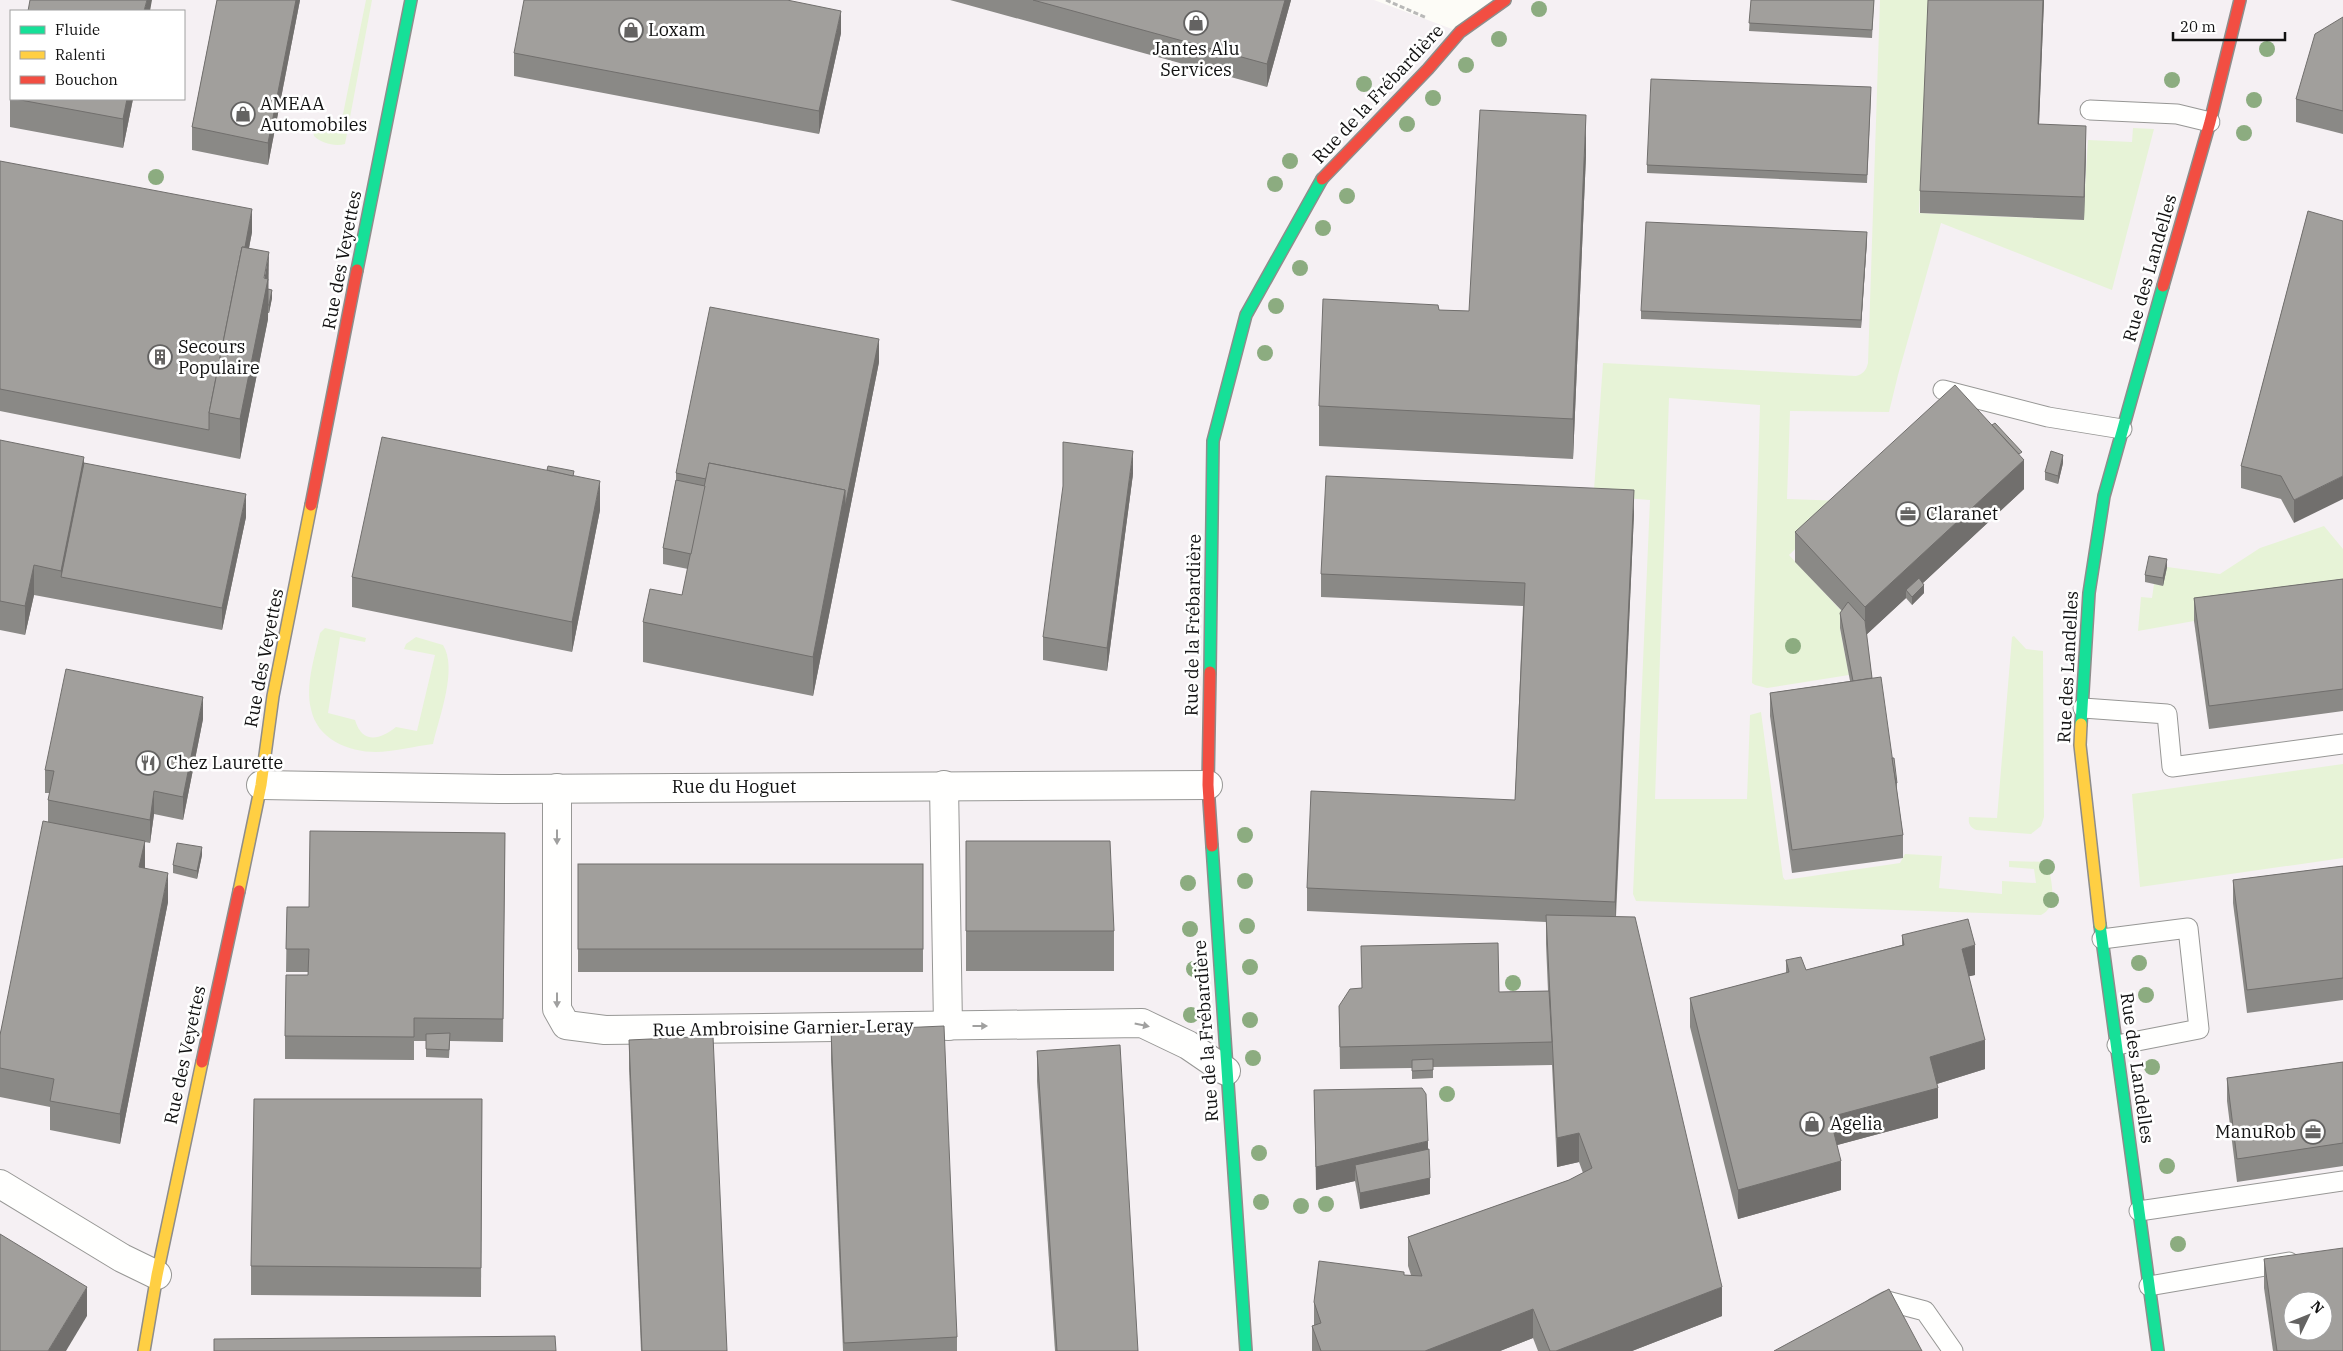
<svg xmlns="http://www.w3.org/2000/svg" width="2343" height="1351" font-family="'IBM Plex Serif',serif">
<style>
.industrial{fill:#f5f0f3;fill-rule:evenodd}
.green{fill:#e7f3d7}
.lines{fill:none;stroke-linecap:round;stroke-linejoin:round}
.lane-casing{stroke:#979795;stroke-width:21}
.street-casing{stroke:#979795;stroke-width:30}
.fast-casing{stroke:#8e8d8b;stroke-width:14}
.slow-casing{stroke:#8e8d8b;stroke-width:14}
.jam-casing{stroke:#8e8d8b;stroke-width:14}
.path{stroke:#b9b9b8;stroke-width:3;stroke-dasharray:5 2.5;stroke-linecap:butt}
.lane{stroke:#fffffe;stroke-width:19}
.street{stroke:#fffffe;stroke-width:28}
.fast{stroke:#16e098;stroke-width:11}
.slow{stroke:#ffcf43;stroke-width:11}
.jam{stroke:#f24e42;stroke-width:11}
.tree{fill:#8cac80}
.wall{fill:#8a8986}
.shaded-wall{fill:#716f6d}
.building{fill:#a19f9c;stroke:#716f6d;fill-rule:evenodd}
.oneway{fill:#a0a09f}
.labels{text-anchor:middle;stroke-width:5;stroke-linejoin:round;paint-order:stroke}
.poi-label{font-size:18px;fill:#111;stroke:#fff;text-anchor:start}
.street-label{font-size:18px;fill:#111;stroke:#fff}
</style>
<rect width="100%" height="100%" fill="#fdfcf7"/>
<path class="industrial" d="M0 0H1374L1460 32 1505 0H2343V1351H0ZM11 11H184V99H11ZM2293 1301H2323V1331H2293Z"/>
<g class="green">
<path d="M366 0H372L345 144C335 147 321 143 314 136L312 124 340 129Z"/>
<path d="M1880 0H1929L1919 213 2083 220 2088 140 2132 142 2133 128 2154 129 2112 290 1941 223 1898 375 1889 412 1790 411 1787 499 1845 501 1789 555 1848 618 1840 629 1849 675 1767 688 1755 685 1752 683 1760 405 1669 398 1655 799H1747L1750 715 1761 712 1783 877 1785 880 1900 863 1905 854 1942 856 1939 888 2002 894V881L2036 883 2034 869 2009 867V861L2048 862C2050 879 2060 906 2041 915L1636 901 1633 894 1650 500 1598 496 1594 490 1603 363 1856 376C1863 374 1866 371 1868 363Z"/>
<polygon points="2324,526 2343,549 2343,602 2194,621 2138,631 2141,597 2152,598 2154,584 2163,585 2167,567 2220,574 2260,548"/>
<path d="M325 628 366 638 365 642 340 637 328 713 355 720C362 744 380 740 396 727L417 731 435 655 404 649 406 644 416 637 443 645C458 669 439 717 433 744 416 746 392 752 376 752 348 752 317 739 311 709 305 685 315 656 320 633Z"/>
<path d="M2014 636 2026 649 2043 651 2044 817 2041 826 2031 834 1976 830C1970 827 1968 824 1969 817L1997 818 2012 637Z"/>
<polygon points="2343,764 2343,858 2140,887 2132,794"/>
</g>
<g class="lines">
<g class="lane-casing">
<g id="lane">
<polyline points="2090,110 2177,114 2210,122"/>
<polyline points="1943,390 2048,417 2122,429"/>
<polyline points="2083,708 2167,714 2172,767 2343,744"/>
<polyline points="2102,939 2188,928 2199,1029 2117,1045"/>
<polyline points="2139,1211 2343,1181"/>
<polyline points="2149,1286 2289,1262"/>
<polyline points="1874,1308 1887,1301 1925,1311 1953,1351"/>
</g>
</g>
<g class="street-casing">
<g id="street">
<polyline points="261,785 499,789 1208,785"/>
<polyline points="944,785 948,1026"/>
<polyline points="557,788 557,1009 566,1025 605,1030 1142,1023 1188,1045 1226,1071"/>
<polyline points="0,1184 122,1258 157,1275"/>
</g>
</g>
<g class="fast-casing">
<g id="fast">
<polyline points="357,270 411,0"/>
<polyline points="1210,672 1213,441 1246,315 1322,179"/>
<polyline points="2081,724 2089,593 2104,496 2163,286"/>
<polyline points="1212,846 1246,1351"/>
<polyline points="2100,925 2158,1351"/>
</g>
</g>
<g class="slow-casing">
<g id="slow">
<polyline points="2081,724 2080,745 2100,925"/>
<polyline points="239,891 261,785 273,696 311,505"/>
<polyline points="144,1351 157,1275 202,1062"/>
</g>
</g>
<g class="jam-casing">
<g id="jam">
<polyline points="1322,179 1428,69 1460,32 1505,0"/>
<polyline points="2163,286 2210,122 2240,0"/>
<polyline points="311,505 357,270"/>
<polyline points="1210,672 1208,785 1212,846"/>
<polyline points="202,1062 239,891"/>
</g>
</g>
<polyline class="path" points="1386,0 1427,18"/>
<use href="#lane" class="lane"/>
<use href="#street" class="street"/>
<use href="#fast" class="fast"/>
<use href="#slow" class="slow"/>
<use href="#jam" class="jam"/>
</g>
<g class="tree">
<circle cx="1539" cy="9" r="8"/>
<circle cx="1499" cy="39" r="8"/>
<circle cx="2267" cy="49" r="8"/>
<circle cx="1466" cy="65" r="8"/>
<circle cx="2172" cy="80" r="8"/>
<circle cx="1364" cy="84" r="8"/>
<circle cx="1433" cy="98" r="8"/>
<circle cx="2254" cy="100" r="8"/>
<circle cx="1407" cy="124" r="8"/>
<circle cx="2244" cy="133" r="8"/>
<circle cx="1290" cy="161" r="8"/>
<circle cx="156" cy="177" r="8"/>
<circle cx="1275" cy="184" r="8"/>
<circle cx="1347" cy="196" r="8"/>
<circle cx="1323" cy="228" r="8"/>
<circle cx="1300" cy="268" r="8"/>
<circle cx="1276" cy="306" r="8"/>
<circle cx="1265" cy="353" r="8"/>
<circle cx="1793" cy="646" r="8"/>
<circle cx="1245" cy="835" r="8"/>
<circle cx="2047" cy="867" r="8"/>
<circle cx="1245" cy="881" r="8"/>
<circle cx="1188" cy="883" r="8"/>
<circle cx="2051" cy="900" r="8"/>
<circle cx="1247" cy="926" r="8"/>
<circle cx="1190" cy="929" r="8"/>
<circle cx="2139" cy="963" r="8"/>
<circle cx="1250" cy="967" r="8"/>
<circle cx="1194" cy="969" r="8"/>
<circle cx="1513" cy="983" r="8"/>
<circle cx="2146" cy="995" r="8"/>
<circle cx="1191" cy="1015" r="8"/>
<circle cx="1250" cy="1020" r="8"/>
<circle cx="1253" cy="1058" r="8"/>
<circle cx="2152" cy="1067" r="8"/>
<circle cx="1447" cy="1094" r="8"/>
<circle cx="1259" cy="1153" r="8"/>
<circle cx="2167" cy="1166" r="8"/>
<circle cx="1261" cy="1202" r="8"/>
<circle cx="1326" cy="1204" r="8"/>
<circle cx="1301" cy="1206" r="8"/>
<circle cx="2178" cy="1244" r="8"/>
</g>
<g class="wall">
<polygon points="217,0 300,0 268,165 192,150 192,127"/>
<polygon points="950,0 1291,0 1267,87"/>
<polygon points="1751,0 1874,0 1872,38 1749,31"/>
<polygon points="2044,0 2039,124 2086,149 2084,220 1920,213 1920,191"/>
<polygon points="2343,17 2343,134 2296,122 2296,99"/>
<polygon points="841,33 819,134 514,76 514,53"/>
<polygon points="11,94 11,99 133,99 123,148 10,127 10,98"/>
<polygon points="1871,95 1867,183 1647,173 1647,165"/>
<polygon points="1586,155 1573,459 1319,446 1319,406 1439,310 1469,311"/>
<polygon points="0,161 252,232 249,248 272,298 269,313 268,313 268,319 240,459 0,411"/>
<polygon points="2308,211 2294,523 2281,499 2241,488 2241,466"/>
<polygon points="1867,240 1861,328 1641,319 1641,311"/>
<polygon points="879,362 813,696 643,662 643,622 682,595 688,569 663,564 663,548 676,480 676,473"/>
<polygon points="0,440 84,463 246,517 222,630 34,595 25,635 0,630"/>
<polygon points="2022,457 2024,489 1923,583 1924,593 1912,605 1906,598 1866,635 1872,678 1892,758 1897,783 1897,791 1903,835 1903,858 1792,873 1770,716 1770,693 1850,681 1840,628 1840,613 1842,611 1795,562 1795,532"/>
<polygon points="2063,463 2058,484 2045,480 2045,472"/>
<polygon points="1133,474 1107,671 1043,660 1043,637"/>
<polygon points="574,476 600,510 572,652 352,607 352,577"/>
<polygon points="1634,513 1616,917 1722,1316 1632,1351 1538,1351 1533,1338 1500,1351 1312,1351 1312,1326 1314,1325 1314,1302 1404,1275 1411,1275 1408,1266 1408,1237 1569,1180 1583,1173 1579,1162 1557,1167 1552,1065 1433,1067 1433,1078 1412,1079 1412,1068 1340,1069 1339,1006 1499,992 1548,991 1546,944 1546,922 1307,911 1307,888 1515,800 1523,606 1321,597 1321,574"/>
<polygon points="2167,567 2163,586 2145,582 2145,575"/>
<polygon points="2343,579 2343,711 2209,729 2194,621 2194,598"/>
<polygon points="203,719 183,820 154,814 150,843 145,842 145,868 168,902 120,1144 50,1130 50,1107 0,1097 0,1035 48,822 48,800 50,793 45,793 45,770"/>
<polygon points="505,833 503,1042 450,1041 449,1058 426,1057 426,1041 414,1041 414,1060 285,1059 285,1036 308,975 308,972 286,972 287,907 309,907"/>
<polygon points="966,841 1114,931 1114,971 966,971"/>
<polygon points="202,855 197,879 173,873 173,865"/>
<rect x="578" y="864" width="345" height="108"/>
<polygon points="2343,866 2343,1000 2247,1013 2233,903 2233,880"/>
<polygon points="1902,935 1975,975 1969,976 1985,1069 1937,1084 1938,1118 1837,1145 1841,1190 1738,1219 1690,1027 1690,998 1786,973 1786,960 1806,970 1902,945"/>
<polygon points="831,1031 957,1337 957,1351 843,1351 831,1060"/>
<polygon points="629,1040 727,1351 641,1351 629,1069"/>
<polygon points="1037,1051 1138,1351 1055,1351 1037,1081"/>
<polygon points="2343,1062 2343,1166 2237,1182 2227,1101 2227,1078"/>
<polygon points="1314,1090 1428,1149 1430,1194 1360,1209 1355,1181 1316,1190"/>
<polygon points="482,1099 481,1297 251,1295 251,1266"/>
<polygon points="2264,1259 2343,1351 2273,1351 2264,1288"/>
</g>
<g class="shaded-wall">
<polygon points="147,0 152,0 150,11 144,11"/>
<polygon points="296,0 300,0 268,165 268,143"/>
<polygon points="1285,0 1291,0 1267,87 1267,64"/>
<polygon points="2043,0 2044,0 2038,147 2038,124"/>
<polygon points="841,11 841,33 819,134 819,111"/>
<polygon points="127,99 133,99 123,148 123,119"/>
<polygon points="1586,115 1586,155 1573,459 1573,419"/>
<polygon points="2086,126 2086,149 2084,220 2084,197"/>
<polygon points="252,209 252,232 217,414 212,413"/>
<polygon points="1867,232 1867,240 1861,328 1861,320"/>
<polygon points="269,252 268,319 240,459 240,419"/>
<polygon points="272,290 272,298 269,313 269,305"/>
<polygon points="879,339 879,362 813,696 813,657 845,490"/>
<polygon points="1133,451 1133,474 1107,671 1107,648"/>
<polygon points="2063,455 2063,463 2058,484 2058,476"/>
<polygon points="84,457 84,486 61,577 61,571"/>
<polygon points="2024,460 2024,489 1910,595 1906,590 1906,598 1865,636 1865,607"/>
<polygon points="2343,476 2343,499 2294,523 2294,500"/>
<polygon points="600,481 600,510 572,652 572,622"/>
<polygon points="1634,490 1634,513 1615,925 1615,902"/>
<polygon points="246,494 246,517 222,630 222,608"/>
<polygon points="2167,559 2167,567 2163,586 2163,578"/>
<polygon points="34,565 34,595 25,635 25,606"/>
<polygon points="1924,585 1924,593 1912,605 1912,597"/>
<polygon points="203,697 203,719 183,820 183,797"/>
<polygon points="154,791 154,814 150,843 150,820"/>
<polygon points="145,841 145,871 139,867"/>
<polygon points="202,847 202,855 197,879 197,871"/>
<polygon points="168,873 168,902 120,1144 120,1114"/>
<polygon points="1975,945 1975,975 1962,978 1962,949"/>
<polygon points="1985,1040 1985,1069 1930,1086 1930,1057"/>
<polygon points="1938,1088 1938,1118 1830,1147 1830,1117"/>
<polygon points="1579,1133 1579,1162 1557,1167 1557,1138"/>
<polygon points="1428,1141 1428,1164 1355,1165 1355,1181 1316,1190 1316,1167"/>
<polygon points="1841,1161 1841,1190 1738,1219 1738,1190"/>
<polygon points="1430,1178 1430,1194 1360,1209 1360,1193"/>
<polygon points="87,1287 87,1316 66,1351 48,1351"/>
<polygon points="1722,1287 1722,1316 1632,1351 1556,1351"/>
<polygon points="1533,1309 1533,1338 1500,1351 1425,1351"/>
</g>
<g class="building">
<polygon points="30,0 147,0 144,11 28,11"/>
<polygon points="217,0 296,0 268,143 192,127"/>
<polygon points="524,0 787,0 841,11 819,111 514,53"/>
<polygon points="1033,0 1285,0 1267,64"/>
<polygon points="1751,0 1874,0 1872,30 1749,23"/>
<polygon points="1928,0 2043,0 2038,124 2086,126 2084,197 1920,191"/>
<polygon points="2343,17 2343,111 2296,99 2315,34"/>
<polygon points="1651,79 1871,87 1867,175 1647,165"/>
<polygon points="15,99 127,99 123,119"/>
<polygon points="1480,110 1586,115 1573,419 1319,406 1323,299 1438,305 1439,310 1469,311"/>
<polygon points="0,161 252,209 245,247 242,247 209,413 209,430 0,389"/>
<polygon points="2308,211 2343,221 2343,476 2294,500 2281,476 2241,466"/>
<polygon points="1646,222 1867,232 1861,320 1641,311"/>
<polygon points="242,247 269,252 264,278 268,279 240,419 209,413"/>
<polygon points="268,289 272,290 269,305 268,305"/>
<polygon points="710,307 879,339 845,507 845,490 709,463 706,479 676,473"/>
<polygon points="1955,385 2024,460 1865,607 1795,532"/>
<polygon points="1995,423 2022,452 2019,454 1992,425"/>
<polygon points="382,437 600,481 572,622 352,577"/>
<polygon points="0,440 84,457 61,571 34,565 25,606 0,601"/>
<polygon points="1063,442 1133,451 1107,648 1043,637 1063,486"/>
<polygon points="2051,451 2063,455 2058,476 2045,472"/>
<polygon points="84,463 246,494 222,608 61,577"/>
<polygon points="709,463 845,490 813,657 643,622 650,589 682,595"/>
<polygon points="548,466 574,471 573,476 547,470"/>
<polygon points="1326,476 1634,490 1615,902 1307,888 1311,791 1515,800 1525,583 1321,574"/>
<polygon points="676,480 705,486 691,554 663,548"/>
<polygon points="2149,556 2167,559 2163,578 2145,575"/>
<polygon points="1919,578 1924,585 1912,597 1906,590"/>
<polygon points="2343,579 2343,689 2209,706 2194,598"/>
<polygon points="1848,602 1865,621 1872,678 1853,681 1840,613"/>
<polygon points="66,669 203,697 183,797 154,791 150,820 48,800 54,771 45,770"/>
<polygon points="1881,677 1903,835 1792,850 1770,693"/>
<polygon points="1892,758 1894,758 1897,783 1896,783"/>
<polygon points="43,821 145,841 139,867 168,873 120,1114 50,1101 54,1079 0,1068 0,1035"/>
<polygon points="310,831 505,833 503,1019 414,1018 414,1037 285,1036 286,975 308,975 309,949 286,949 287,907 309,907"/>
<polygon points="966,841 1110,841 1114,931 966,931"/>
<polygon points="177,843 202,847 197,871 173,865"/>
<rect x="578" y="864" width="345" height="85"/>
<polygon points="2343,866 2343,978 2247,990 2233,880"/>
<polygon points="1546,915 1635,917 1722,1287 1556,1351 1550,1351 1533,1309 1425,1351 1321,1351 1312,1326 1321,1323 1314,1302 1319,1261 1404,1272 1404,1275 1422,1276 1408,1237 1569,1180 1592,1168 1579,1133 1557,1138"/>
<polygon points="1968,919 1975,945 1962,949 1985,1040 1930,1057 1938,1088 1830,1117 1841,1161 1738,1190 1690,998 1789,972 1786,960 1801,957 1806,970 1904,945 1902,935"/>
<polygon points="1498,943 1499,992 1549,991 1552,1042 1340,1047 1339,1006 1350,989 1362,988 1361,946"/>
<polygon points="944,1026 957,1337 844,1343 831,1031"/>
<polygon points="450,1033 449,1050 426,1049 426,1034"/>
<polygon points="713,1036 727,1351 642,1351 629,1040"/>
<polygon points="1120,1045 1138,1351 1057,1351 1037,1051"/>
<polygon points="1433,1059 1433,1070 1412,1071 1412,1060"/>
<polygon points="2343,1062 2343,1143 2237,1159 2227,1078"/>
<polygon points="1422,1088 1426,1094 1428,1141 1316,1167 1314,1090"/>
<polygon points="254,1099 482,1099 481,1268 251,1266"/>
<polygon points="1429,1149 1430,1178 1360,1193 1355,1165"/>
<polygon points="0,1234 87,1287 48,1351 0,1351"/>
<path d="M2343 1248V1351H2277L2264 1259ZM2293 1301H2323V1331H2293Z"/>
<polygon points="1889,1289 1922,1351 1774,1351"/>
<polygon points="555,1336 556,1351 214,1351 214,1339"/>
</g>
<defs><path id="oneway-solid" d="M-6-.8H1V-3.2L6.5 0L1 3.2V.8H-6Z" transform="scale(1.25)"/></defs>
<g class="oneway">
<use href="#oneway-solid" transform="translate(557 837) rotate(90)"/>
<use href="#oneway-solid" transform="translate(557 1000) rotate(90)"/>
<use href="#oneway-solid" transform="translate(1142 1025) rotate(12)"/>
<use href="#oneway-solid" transform="translate(980 1026)"/>
</g>
<defs>
<g id="shop-ring" transform="scale(1.25)"><circle r="9.5" fill="#fff" stroke="#646362" stroke-width="1.5"/><path d="M-5-2.5h2.3a2.7 3.5 0 0 1 5.4 0H5L5.5 6h-11ZM-1.5-2.5h3a1.5 2.3 0 0 0-3 0Z" fill="#646362"/></g>
<g id="building-ring" transform="scale(1.25)"><circle r="9.5" fill="#fff" stroke="#646362" stroke-width="1.5"/><path d="M-4-6H4V6H1V3H-1V6H-4ZM-2.5-4.3h1.7v1.8h-1.7ZM.8-4.3h1.7v1.8H.8ZM-2.5-1h1.7V.8h-1.7ZM.8-1h1.7V.8H.8Z" fill="#646362"/></g>
<g id="office-ring" transform="scale(1.25)"><circle r="9.5" fill="#fff" stroke="#646362" stroke-width="1.5"/><path d="M-6-3h4V-5.5h4V-3h4V5H-6ZM-1-4.5V-3h2v-1.5ZM-6 0V1H6V0Z" fill="#646362"/></g>
<g id="restaurant-ring" transform="scale(1.25)"><circle r="9.5" fill="#fff" stroke="#646362" stroke-width="1.5"/><path d="M-5-6h1v4h1v-4h1v4h1v-4h1v5L-1.5 .5V6h-2V.5L-5-1ZM5-6V6H3V1.5H1.5Q1.5-4 5-6Z" fill="#646362"/></g>
</defs>
<g fill-rule="evenodd">
<use href="#shop-ring" x="1196" y="23"/>
<use href="#shop-ring" x="631" y="30"/>
<use href="#shop-ring" x="243" y="114"/>
<use href="#building-ring" x="160" y="357"/>
<use href="#office-ring" x="1908" y="514"/>
<use href="#restaurant-ring" x="148" y="763"/>
<use href="#shop-ring" x="1812" y="1124"/>
<use href="#office-ring" x="2313" y="1132"/>
</g>
<g class="labels">
<g class="poi-label">
<text x="648" y="36">Loxam</text>
<text x="1196" y="55" text-anchor="middle">Jantes Alu<tspan x="1196" dy="21">Services</tspan></text>
<text x="260" y="110">AMEAA<tspan x="260" dy="21">Automobiles</tspan></text>
<text x="178" y="353">Secours<tspan x="178" dy="21">Populaire</tspan></text>
<text x="1926" y="520">Claranet</text>
<text x="166" y="769">Chez Laurette</text>
<text x="1830" y="1130">Agelia</text>
<text x="2296" y="1138" text-anchor="end">ManuRob</text>
</g>
<g class="street-label">
<text transform="translate(1378 94) rotate(-47)" y="6">Rue de la Frébardière</text>
<text transform="translate(342 260) rotate(-79)" y="6">Rue des Veyettes</text>
<text transform="translate(2150 268) rotate(-74)" y="6">Rue des Landelles</text>
<text transform="translate(1193 625) rotate(-89)" y="6">Rue de la Frébardière</text>
<text transform="translate(264 658) rotate(-79)" y="6">Rue des Veyettes</text>
<text transform="translate(2068 667) rotate(-87)" y="6">Rue des Landelles</text>
<text x="734" y="793">Rue du Hoguet</text>
<text transform="translate(783 1028) rotate(-1)" y="6">Rue Ambroisine Garnier-Leray</text>
<text transform="translate(1206 1031) rotate(-94)" y="6">Rue de la Frébardière</text>
<text transform="translate(185 1055) rotate(-78)" y="6">Rue des Veyettes</text>
<text transform="translate(2137 1068) rotate(82)" y="6">Rue des Landelles</text>
</g>
</g>
<rect x="10" y="10" width="175" height="90" fill="#ffffff" stroke="#a0a0a0"/>
<rect x="20" y="26" width="25" height="8" fill="#16e098" stroke="#a0a0a0"/>
<text x="55" y="35" font-size="15" fill="#111111">Fluide</text>
<rect x="20" y="51" width="25" height="8" fill="#ffcf43" stroke="#a0a0a0"/>
<text x="55" y="60" font-size="15" fill="#111111">Ralenti</text>
<rect x="20" y="76" width="25" height="8" fill="#f24e42" stroke="#a0a0a0"/>
<text x="55" y="85" font-size="15" fill="#111111">Bouchon</text>
<g transform="translate(2308 1316) rotate(47)"><circle r="24" fill="#ffffff" stroke="#a0a0a0"/>
<path d="M0-4L9 19L0 12L-9 19Z" fill="#646362"/>
<text y="-8" font-size="14" font-weight="bold" text-anchor="middle" fill="#111111">N</text>
</g>
<path d="M2173 32v8h112v-8" fill="none" stroke="#111111" stroke-width="2.5"/>
<text x="2180" y="32" font-size="15" fill="#111111" stroke="#ffffff" stroke-width="4" paint-order="stroke">20 m</text>
</svg>
